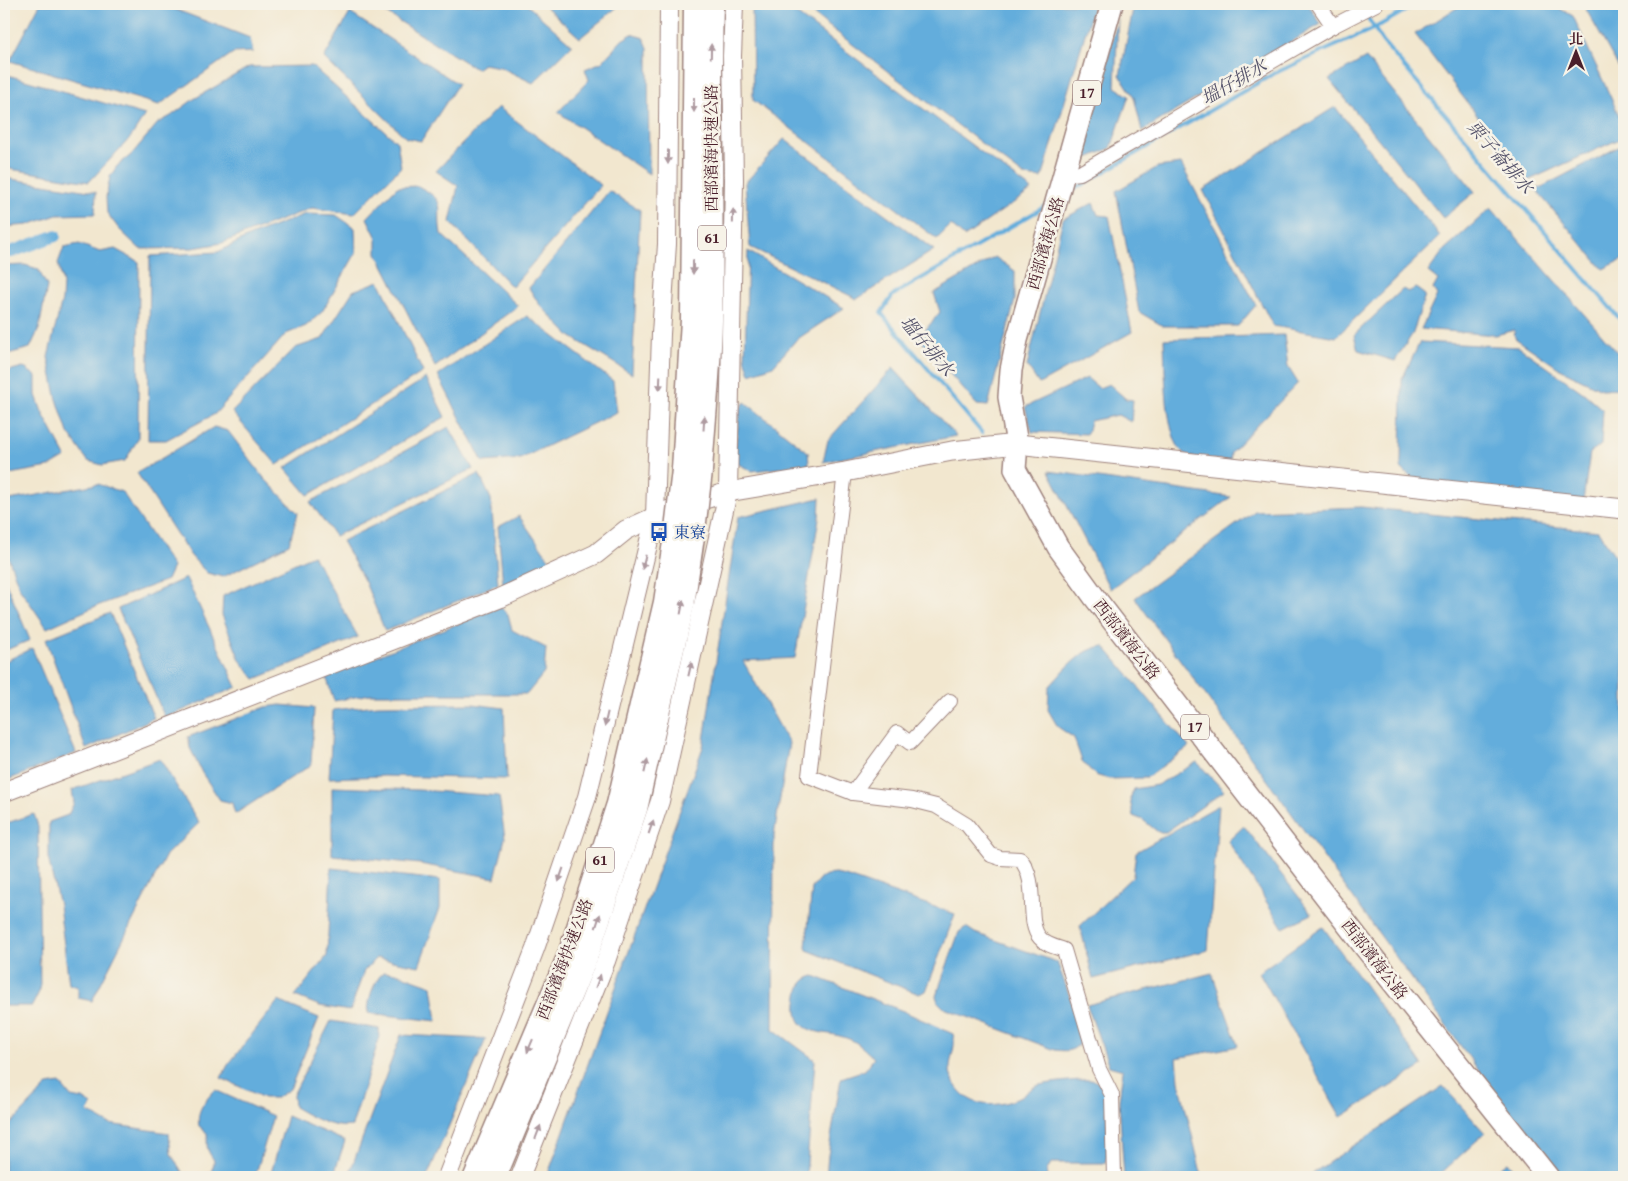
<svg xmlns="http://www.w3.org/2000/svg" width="1628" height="1181" font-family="'Gentium Book Plus','Noto Serif TC',serif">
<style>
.water{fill:#64addc;stroke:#576684}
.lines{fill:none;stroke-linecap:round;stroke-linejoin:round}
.stream{stroke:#64addc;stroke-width:4}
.canal{stroke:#64addc;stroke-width:12}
.minor-casing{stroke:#9e837d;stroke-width:16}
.tertiary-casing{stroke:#9e837d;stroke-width:20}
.secondary-casing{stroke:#9e837d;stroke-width:21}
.primary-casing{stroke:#9e837d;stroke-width:24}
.trunk-casing{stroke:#9e837d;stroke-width:25}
.minor{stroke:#fff;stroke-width:14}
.tertiary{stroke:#fff;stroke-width:18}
.secondary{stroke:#fff;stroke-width:19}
.primary{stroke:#fff;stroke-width:21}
.trunk{stroke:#fff;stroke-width:22}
.trunk-bridge-casing{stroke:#9e837d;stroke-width:25;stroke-linecap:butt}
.trunk-bridge{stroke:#fff;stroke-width:22}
.oneway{fill:#ae9aa0}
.labels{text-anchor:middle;stroke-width:5;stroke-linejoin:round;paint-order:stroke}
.shield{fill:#f7f3e8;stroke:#7e5f64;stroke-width:1}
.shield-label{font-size:15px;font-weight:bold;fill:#4a1f2b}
.street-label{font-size:16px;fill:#4a1f2b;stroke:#f7f3e8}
.transit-label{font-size:16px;fill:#164399;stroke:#f7f3e8;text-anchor:start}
.water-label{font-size:18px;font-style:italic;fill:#535169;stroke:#f7f3e8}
</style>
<rect width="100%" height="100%" fill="#f7f3e8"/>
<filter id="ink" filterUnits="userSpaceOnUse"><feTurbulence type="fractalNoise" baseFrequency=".02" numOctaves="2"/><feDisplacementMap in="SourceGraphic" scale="10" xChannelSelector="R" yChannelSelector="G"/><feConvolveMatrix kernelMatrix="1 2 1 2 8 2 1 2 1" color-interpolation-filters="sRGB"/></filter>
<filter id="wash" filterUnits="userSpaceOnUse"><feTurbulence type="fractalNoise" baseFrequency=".0096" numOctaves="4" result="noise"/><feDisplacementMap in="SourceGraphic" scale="20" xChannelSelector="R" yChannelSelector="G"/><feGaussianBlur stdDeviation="1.12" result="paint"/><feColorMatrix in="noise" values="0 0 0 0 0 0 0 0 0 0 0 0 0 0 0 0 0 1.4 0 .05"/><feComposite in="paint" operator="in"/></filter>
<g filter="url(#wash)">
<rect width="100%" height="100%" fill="#f2e7cf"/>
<g class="water">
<polygon points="40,4 161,4 250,38 253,52 233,53 159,105 10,61"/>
<polygon points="382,4 526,4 572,45 533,83 500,67 483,64 476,69 383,11"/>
<polygon points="543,4 621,4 580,38"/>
<polygon points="752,4 783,4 1032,190 964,237 951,225 937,239 753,100"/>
<polygon points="800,4 967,4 980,8 988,4 1094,4 1042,178 1024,176"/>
<polygon points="1136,4 1308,4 1321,24 1142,131 1134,97 1120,75 1133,9"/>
<polygon points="1463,4 1551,4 1573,16 1624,126 1624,137 1527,181 1415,34"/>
<polygon points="1583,4 1624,5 1624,77"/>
<polygon points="350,13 458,84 421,141 406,138 324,58"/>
<polygon points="1118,18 1115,87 1129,96 1111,148 1081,161"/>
<polygon points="632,34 644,38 648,48 649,174 558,112 589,80 585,69 602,62 622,40"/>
<polygon points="1366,58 1475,192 1443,218 1329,79"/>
<polygon points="312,66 397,142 401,167 354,214 312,208 222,243 193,248 140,249 119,229 107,213 106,197 110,177 117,166 131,155 158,123 171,116 194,99 249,67"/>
<polygon points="4,74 145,115 131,137 89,182 4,168"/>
<polygon points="498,107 601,185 512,287 450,222 458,186 436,171"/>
<polygon points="1335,107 1440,236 1336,337 1273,326 1203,190"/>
<polygon points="784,139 934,250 857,299 750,247 745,183"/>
<polygon points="1624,144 1624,259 1603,269 1536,190"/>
<polygon points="1181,164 1256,305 1238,326 1163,326 1139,312 1116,191 1158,167"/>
<polygon points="4,178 96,192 95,214 57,215 28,225 4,227"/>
<path d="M418 186C449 203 436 205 441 234L518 306 435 367 377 253V238L367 218 397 187Z"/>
<polygon points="609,191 640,210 632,374 570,336 539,304 529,288"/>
<polygon points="1093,203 1098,215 1109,216 1132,332 1039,384 1027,366 1063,219"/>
<polygon points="1491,208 1624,360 1624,388 1601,389 1560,369 1515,338 1514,330 1496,335 1421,329 1437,295 1433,289 1438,280 1428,272 1444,250"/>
<polygon points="305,214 336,215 355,228 356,253 322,312 306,326 286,334 215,414 166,440 148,440 150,256 218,252 250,236"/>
<polygon points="79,244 100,252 115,249 139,262 138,439 125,461 102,465 88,461 68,433 56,396 48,357 62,300 63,284 58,263 64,247"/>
<polygon points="748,251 844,308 796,340 773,366 750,374 745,358"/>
<polygon points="995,257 1015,271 1015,300 988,406 977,405 919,338 940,312 934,293"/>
<polygon points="25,265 38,269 47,286 39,329 30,348 4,355 4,266"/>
<polygon points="379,281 423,372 277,465 232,412 295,348 322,339 353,291"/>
<polygon points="1416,288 1425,295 1413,333 1395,361 1358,350 1354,335 1403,289 1408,292"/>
<polygon points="527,316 613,381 617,412 520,459 483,462 438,375"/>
<path d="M1284 335 1288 367 1298 383 1231 452 1230 461C1220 459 1193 460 1185 454 1164 441 1165 364 1164 339Z"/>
<polygon points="1420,342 1519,347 1585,394 1603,410 1601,445 1590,453 1583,501 1417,483 1401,468 1402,379"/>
<polygon points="23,367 36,376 36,395 42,412 66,457 49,467 4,475 4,372"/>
<polygon points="893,368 956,436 823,462 828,440"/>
<polygon points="426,378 445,417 308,495 285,468"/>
<polygon points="1087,378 1099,388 1109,384 1126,399 1133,400 1131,422 1118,415 1090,421 1087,434 1032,432 1025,407"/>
<polygon points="745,402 808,452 809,465 752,471 734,462 740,408"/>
<polygon points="214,427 228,431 264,478 298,513 289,544 223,577 207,573 191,556 137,473"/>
<polygon points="449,427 473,469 335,536 310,502"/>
<polygon points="1049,471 1231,497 1110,589"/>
<polygon points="479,474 491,499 498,584 385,631 365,582 342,541"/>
<polygon points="98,484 122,492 173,567 167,580 94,607 47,628 20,589 4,546 4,501"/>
<polygon points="820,498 819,518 795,658 743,661 789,743 774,835 773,1029 815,1060 806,1177 547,1177 703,747 738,517"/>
<polygon points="1361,507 1598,531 1624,569 1624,1177 1556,1177 1135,598 1255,511"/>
<polygon points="519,516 552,563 503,585 498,527"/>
<polygon points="313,555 358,637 255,679 240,660 222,615 223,596"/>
<polygon points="4,578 30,640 4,651"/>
<polygon points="186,578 237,687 165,718 118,609"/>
<polygon points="500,607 508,614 512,630 546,648 544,673 527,694 370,694 334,701 326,676"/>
<polygon points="110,613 154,718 86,749 46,639"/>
<path d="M1104 646 1189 747 1146 778 1109 779 1095 775 1082 761 1074 738 1058 727 1048 710 1049 687C1065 670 1080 649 1104 646Z"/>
<polygon points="32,648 76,753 5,781 4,662"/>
<polygon points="473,704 504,708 507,779 384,776 329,778 333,710 378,705"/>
<polygon points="280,705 314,708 311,765 235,814 232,803 220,800 202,773 190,748 188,737 266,707"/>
<polygon points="160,759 199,823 166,855 92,1001 78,998 78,987 69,984 59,905 49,862 49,822 68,815 74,803 72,790"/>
<polygon points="1197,762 1224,791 1166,832 1158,832 1143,820 1133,816 1130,799 1134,789 1157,785"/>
<polygon points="332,787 419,790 499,796 505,838 495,878 420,864 332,855"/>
<polygon points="1219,805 1208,950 1093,979 1080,926 1133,876 1136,852"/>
<polygon points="34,814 38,826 40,990 32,1006 4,1006 4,824"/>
<polygon points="1244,826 1312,914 1283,928 1228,841"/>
<polygon points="331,868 440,880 440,908 419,966 376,958 364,971 350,1011 320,1006 295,996 327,956"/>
<polygon points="835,874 845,876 955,914 926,991 919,994 807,950 806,947 812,888 819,879 826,875"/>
<path d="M966 927 975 933 1057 962 1085 1038C1074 1050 1072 1052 1055 1050L944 1008 938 1002 936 996 959 932Z"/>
<polygon points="1323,927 1423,1066 1341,1117 1259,972"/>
<path d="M383 972 396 973 432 986 437 1021 368 1013C369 996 372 986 383 972Z"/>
<polygon points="1212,973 1238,1046 1177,1058 1179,1081 1202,1177 1124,1177 1119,1101 1123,1070 1109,1066 1087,1005"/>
<path d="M814 976 903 1011 953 1034C958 1050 945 1063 952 1079 966 1108 994 1110 1021 1097 1027 1093 1033 1086 1040 1085 1047 1083 1084 1079 1090 1080 1095 1080 1100 1084 1104 1086L1107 1099V1155L1105 1163H1051L1047 1170 1048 1177H826L828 1155 841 1078 865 1070 874 1058C867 1052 858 1042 849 1039 822 1028 790 1040 798 995 800 984 803 979 814 976Z"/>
<polygon points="278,1001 319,1018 290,1089 276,1098 264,1098 221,1078 228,1065"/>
<path d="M331 1021 379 1029V1039L352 1126C332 1129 311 1117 294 1107L293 1095Z"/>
<polygon points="401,1035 486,1039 427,1177 348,1177"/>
<polygon points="60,1083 71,1097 83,1099 92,1105 88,1112 109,1124 169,1133 171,1154 184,1175 183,1177 15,1177 4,1171 4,1131 48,1085"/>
<polygon points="1443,1086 1485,1133 1437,1177 1307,1177"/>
<path d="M215 1090 273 1116 255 1177H200L211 1172C217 1157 213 1162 208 1150 206 1146 208 1138 207 1133L199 1126C196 1110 205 1101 215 1090Z"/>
<polygon points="287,1116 345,1141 333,1177 270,1177"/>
<polygon points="1508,1162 1520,1177 1487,1177"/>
</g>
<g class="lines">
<g class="stream">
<polyline points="1359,4 1383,42 1624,324"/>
<polyline points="1069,192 1275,73 1375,28 1417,4"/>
<polyline points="982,433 881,313 893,295 1046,206"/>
</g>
<polyline class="canal" points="4,252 11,252 55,236"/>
</g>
</g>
<g filter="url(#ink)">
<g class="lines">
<g class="minor-casing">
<g id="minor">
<polyline points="1318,4 1333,26"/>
<polyline points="1064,175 1080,173 1333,26 1376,4"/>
<path d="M845 472 809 776 853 793 912 800 936 806 967 825 991 855 1000 858 1020 859C1040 881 1025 922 1040 938 1046 945 1056 947 1064 950L1099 1069 1112 1095 1114 1177"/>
<polyline points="853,793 897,733 910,743 950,701"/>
</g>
</g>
<g class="tertiary-casing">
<g id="tertiary">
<polyline points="447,1177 535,949 587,797 655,516 661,334 667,244 669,4"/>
<polyline points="520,1177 606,961 660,801 728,492 734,180 732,56 734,4"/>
</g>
</g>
<g class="secondary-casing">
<polyline id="secondary" points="4,792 500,598 596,554 626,530 672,509 728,492 845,472 952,451 1017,444 1624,509"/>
</g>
<g class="primary-casing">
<polyline id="primary" points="1112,4 1017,340 1011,370 1009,397 1017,444 1015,469 1058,547 1095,598 1364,946 1548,1177"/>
</g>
<g class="trunk-casing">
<g id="trunk">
<polyline points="683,470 692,320 695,4"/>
<path d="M701 471C704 421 710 370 711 320 713 214 709 109 712 4"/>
<polyline points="475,1177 569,955 618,804 665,602 676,529"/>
<polyline points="495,1177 586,958 636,809 683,605 694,530"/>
</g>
</g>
<use href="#minor" class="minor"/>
<use href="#tertiary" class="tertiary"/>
<use href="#secondary" class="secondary"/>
<use href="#primary" class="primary"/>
<use href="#trunk" class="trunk"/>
<g class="trunk-bridge-casing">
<g id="trunk-bridge">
<polyline points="676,529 683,470"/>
<polyline points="694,530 701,471"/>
</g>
</g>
<use href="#trunk-bridge" class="trunk-bridge"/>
</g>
<defs><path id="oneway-solid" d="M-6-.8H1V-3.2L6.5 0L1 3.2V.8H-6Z" transform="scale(1.25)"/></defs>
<g class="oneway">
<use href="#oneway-solid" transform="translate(711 51) rotate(-89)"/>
<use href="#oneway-solid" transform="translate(694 105) rotate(90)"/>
<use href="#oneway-solid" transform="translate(668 157) rotate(90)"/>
<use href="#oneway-solid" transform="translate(733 216) rotate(-89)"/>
<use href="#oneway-solid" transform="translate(693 267) rotate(90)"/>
<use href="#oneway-solid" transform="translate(660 383) rotate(92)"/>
<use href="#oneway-solid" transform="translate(704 423) rotate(-86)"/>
<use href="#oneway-solid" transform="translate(644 562) rotate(104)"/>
<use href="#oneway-solid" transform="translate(682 607) rotate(-79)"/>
<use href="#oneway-solid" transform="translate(690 669) rotate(-77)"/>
<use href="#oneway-solid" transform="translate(606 719) rotate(103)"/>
<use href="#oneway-solid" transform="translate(646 766) rotate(-77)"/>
<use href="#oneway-solid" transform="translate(651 827) rotate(-71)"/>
<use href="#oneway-solid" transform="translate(561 875) rotate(109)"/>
<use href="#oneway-solid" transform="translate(598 921) rotate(-72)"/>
<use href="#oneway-solid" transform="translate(598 981) rotate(-69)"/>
<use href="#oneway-solid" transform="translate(530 1046) rotate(113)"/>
<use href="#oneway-solid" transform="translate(538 1132) rotate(-69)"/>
</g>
</g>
<defs>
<g id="bus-bare" transform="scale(1.5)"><path d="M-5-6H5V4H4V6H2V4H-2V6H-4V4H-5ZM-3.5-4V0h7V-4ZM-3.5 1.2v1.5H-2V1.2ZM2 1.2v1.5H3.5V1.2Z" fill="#1a4fb4" stroke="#f7f3e8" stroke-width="2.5" paint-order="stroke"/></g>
</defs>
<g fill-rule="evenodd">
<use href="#bus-bare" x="659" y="532"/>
</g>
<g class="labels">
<g class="shield">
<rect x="1073" y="80.5" width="28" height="25" rx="4"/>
<rect x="698" y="225.5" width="28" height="25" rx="4"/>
<rect x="1181" y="714.5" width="28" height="25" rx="4"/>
<rect x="586" y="847.5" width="28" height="25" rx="4"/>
</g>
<g class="shield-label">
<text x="1087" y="98">17</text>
<text x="712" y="243">61</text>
<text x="1195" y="732">17</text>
<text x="600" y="865">61</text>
</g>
<g class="street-label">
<text transform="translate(711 148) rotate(-90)" y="6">西部濱海快速公路</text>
<text transform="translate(1045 243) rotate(-74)" y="6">西部濱海公路</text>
<text transform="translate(1127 639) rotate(52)" y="6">西部濱海公路</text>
<text transform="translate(564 959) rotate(-69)" y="6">西部濱海快速公路</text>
<text transform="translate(1375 959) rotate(52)" y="6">西部濱海公路</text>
</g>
<g class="transit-label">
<text x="674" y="538">東寮</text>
</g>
<g class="water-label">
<text transform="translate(1234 82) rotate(-30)" y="6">塭仔排水</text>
<text transform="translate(1500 157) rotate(49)" y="6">栗子崙排水</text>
<text transform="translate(927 346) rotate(50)" y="6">塭仔排水</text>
</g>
</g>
<rect width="1628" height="1181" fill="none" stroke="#f7f3e8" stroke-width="20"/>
<g transform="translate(1576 52)" stroke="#f7f3e8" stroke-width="4" paint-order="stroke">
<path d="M0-4L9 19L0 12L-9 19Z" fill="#4a1f2b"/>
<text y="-8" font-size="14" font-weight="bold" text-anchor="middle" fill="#4a1f2b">北</text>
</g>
</svg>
